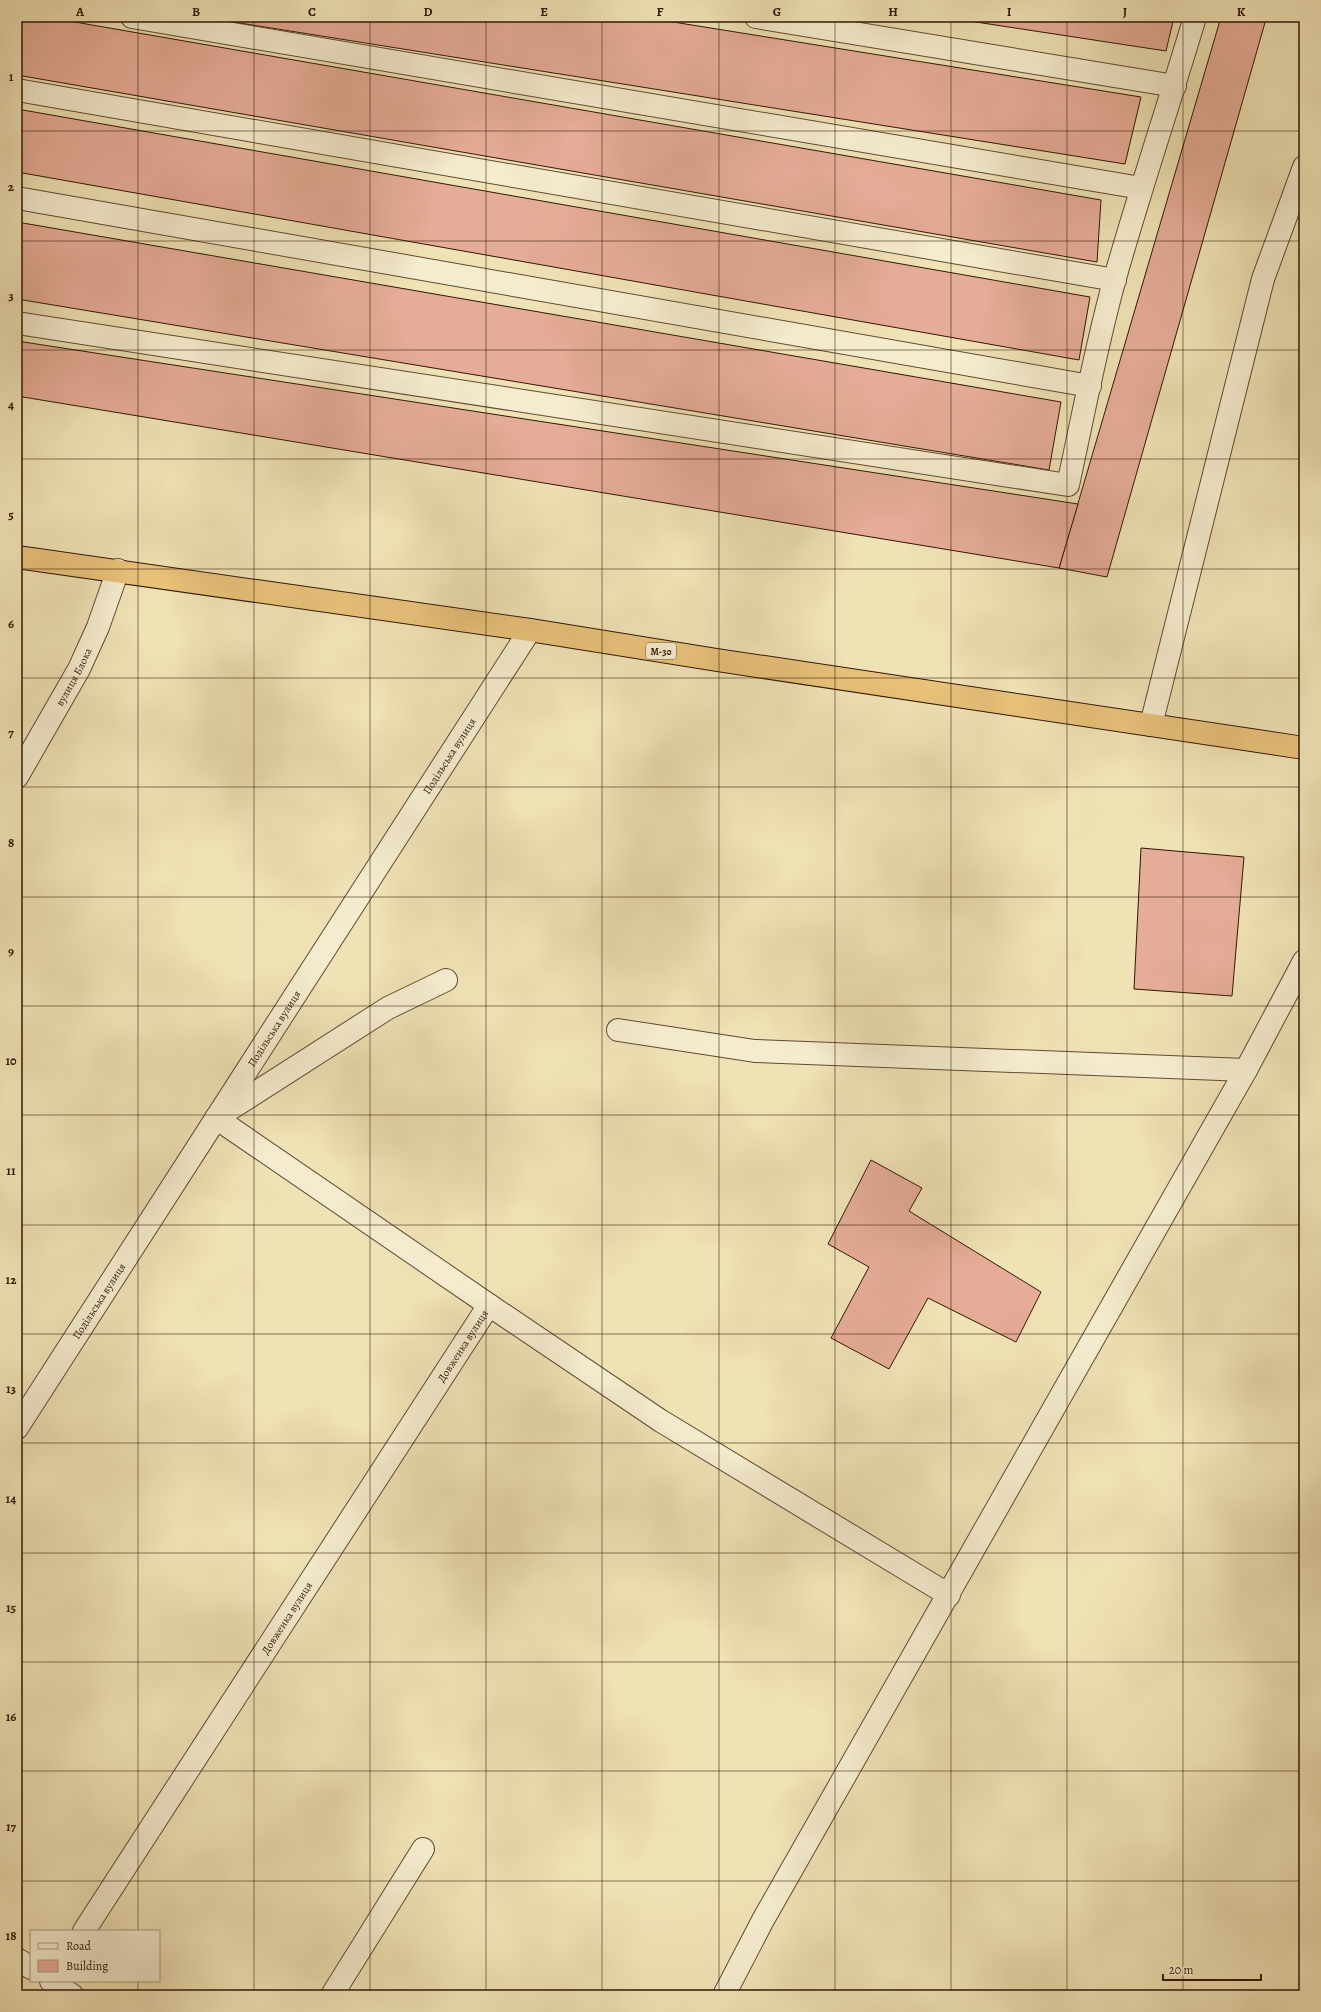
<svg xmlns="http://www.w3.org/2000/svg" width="1321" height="2012" font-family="Alegreya,serif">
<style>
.building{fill:#e5ac97;stroke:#311705}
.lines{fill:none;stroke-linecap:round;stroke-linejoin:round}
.minor-casing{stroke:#604a31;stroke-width:24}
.highway-casing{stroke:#311705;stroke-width:24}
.minor{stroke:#f5eccf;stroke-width:22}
.highway{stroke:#e8c17a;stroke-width:22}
.grid{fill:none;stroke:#311705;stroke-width:1;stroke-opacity:0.55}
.labels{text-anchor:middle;stroke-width:4;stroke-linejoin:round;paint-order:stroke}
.shield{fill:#f5eccf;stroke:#6c5742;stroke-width:1}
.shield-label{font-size:10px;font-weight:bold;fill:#311705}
.street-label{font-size:11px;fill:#311705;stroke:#f5eccf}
.neatline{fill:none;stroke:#311705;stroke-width:1.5}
.grid-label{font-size:13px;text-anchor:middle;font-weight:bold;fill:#311705}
</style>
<rect width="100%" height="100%" fill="#efe2b5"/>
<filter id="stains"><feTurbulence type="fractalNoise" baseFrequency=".005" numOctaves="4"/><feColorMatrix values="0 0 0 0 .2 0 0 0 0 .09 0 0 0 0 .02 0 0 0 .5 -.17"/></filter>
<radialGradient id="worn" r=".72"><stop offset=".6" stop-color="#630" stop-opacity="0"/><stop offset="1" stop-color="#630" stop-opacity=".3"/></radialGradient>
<g class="building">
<polygon points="17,17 46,17 1101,200 1097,262 17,75"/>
<polygon points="202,17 642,17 1141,97 1125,164"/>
<polygon points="943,17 1174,17 1166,51"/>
<polygon points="1221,17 1263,17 1266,19 1107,577 1059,568"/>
<polygon points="17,109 1090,297 1079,360 17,172"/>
<polygon points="17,222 1061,402 1049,470 17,299"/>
<polygon points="17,341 1078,504 1059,568 17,396"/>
<polygon points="1141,848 1244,857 1232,996 1134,989"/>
<polygon points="871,1160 922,1188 909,1211 1041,1292 1016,1342 928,1298 889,1369 831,1338 869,1267 828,1244"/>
</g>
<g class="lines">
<g class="minor-casing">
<g id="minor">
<polyline points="132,17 1141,188"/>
<polyline points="756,17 1175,86"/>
<polyline points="17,90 1115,280"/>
<polyline points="17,198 1090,386"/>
<path d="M17 323 1068 485C1083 416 1096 346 1115 278 1140 190 1169 104 1195 17"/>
<polyline points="1151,725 1263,279 1304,167"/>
<path id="s1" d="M17 777 79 669 98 627 118 570"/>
<polyline points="446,980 388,1008 216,1118 489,1305 661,1421 949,1595"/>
<polyline points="618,1030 755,1051 1246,1070"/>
<path id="s2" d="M17 1428 530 630"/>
<path id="s3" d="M84 1931 489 1305"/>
<polyline points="17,1959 31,1968"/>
<polyline points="51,1981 72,1995"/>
<polyline points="332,1995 423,1849"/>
<polyline points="724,1995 763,1920 1246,1070 1304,961"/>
</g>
</g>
<g class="highway-casing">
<polyline id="highway" points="17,557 530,630 717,660 1304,748"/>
</g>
<use href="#minor" class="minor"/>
<use href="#highway" class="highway"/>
</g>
<path class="grid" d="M138 17V1931M254 17V1995M370 17V1995M486 17V1995M602 17V1995M719 17V1995M835 17V1995M951 17V1995M1067 17V1995M1183 17V1995M17 131H1304M17 241H1304M17 350H1304M17 459H1304M17 569H1304M17 678H1304M17 787H1304M17 897H1304M17 1006H1304M17 1115H1304M17 1225H1304M17 1334H1304M17 1443H1304M17 1553H1304M17 1662H1304M17 1771H1304M17 1881H1304M138 1981V1995"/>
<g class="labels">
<rect class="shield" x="646" y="643" width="30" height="16" rx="3"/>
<g class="shield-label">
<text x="661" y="655">М-30</text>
</g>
<g class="street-label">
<text dy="4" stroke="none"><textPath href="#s1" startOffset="115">вулиця Блока</textPath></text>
<text dy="4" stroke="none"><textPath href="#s2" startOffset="799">Подільська вулиця</textPath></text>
<text dy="4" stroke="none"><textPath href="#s2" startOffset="475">Подільська вулиця</textPath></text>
<text dy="4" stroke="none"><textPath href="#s2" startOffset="151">Подільська вулиця</textPath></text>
<text dy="4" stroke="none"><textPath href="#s3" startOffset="697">Довженка вулиця</textPath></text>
<text dy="4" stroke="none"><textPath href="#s3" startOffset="373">Довженка вулиця</textPath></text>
</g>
</g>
<rect width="1321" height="2012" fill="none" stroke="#efe2b5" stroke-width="44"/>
<rect x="30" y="1930" width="130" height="52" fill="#f5eccf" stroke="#a7977e"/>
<rect x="38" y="1943" width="20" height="6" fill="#f5eccf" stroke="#a7977e"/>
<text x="66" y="1950" font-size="12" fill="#311705">Road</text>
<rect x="38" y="1960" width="20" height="12" fill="#e5ac97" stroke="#a7977e"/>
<text x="66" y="1970" font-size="12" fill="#311705">Building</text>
<path d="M1163 1974v6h98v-6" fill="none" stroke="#311705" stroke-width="2"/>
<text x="1169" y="1974" font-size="12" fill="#311705" stroke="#f5eccf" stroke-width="3" paint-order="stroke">20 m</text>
<rect x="22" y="22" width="1277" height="1968" class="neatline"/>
<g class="grid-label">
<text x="80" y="16">A</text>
<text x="196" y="16">B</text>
<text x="312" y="16">C</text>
<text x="428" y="16">D</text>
<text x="544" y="16">E</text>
<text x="660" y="16">F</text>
<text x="777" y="16">G</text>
<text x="893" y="16">H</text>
<text x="1009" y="16">I</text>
<text x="1125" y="16">J</text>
<text x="1241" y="16">K</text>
<text x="11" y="81">1</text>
<text x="11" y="191">2</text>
<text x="11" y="300">3</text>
<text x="11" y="409">4</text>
<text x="11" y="519">5</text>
<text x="11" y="628">6</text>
<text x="11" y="737">7</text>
<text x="11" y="847">8</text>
<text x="11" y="956">9</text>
<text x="11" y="1065">10</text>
<text x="11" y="1175">11</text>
<text x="11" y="1284">12</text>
<text x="11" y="1393">13</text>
<text x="11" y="1503">14</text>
<text x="11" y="1612">15</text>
<text x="11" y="1721">16</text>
<text x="11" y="1831">17</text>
<text x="11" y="1940">18</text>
</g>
<rect width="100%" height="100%" filter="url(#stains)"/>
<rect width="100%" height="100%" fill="url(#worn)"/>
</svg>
